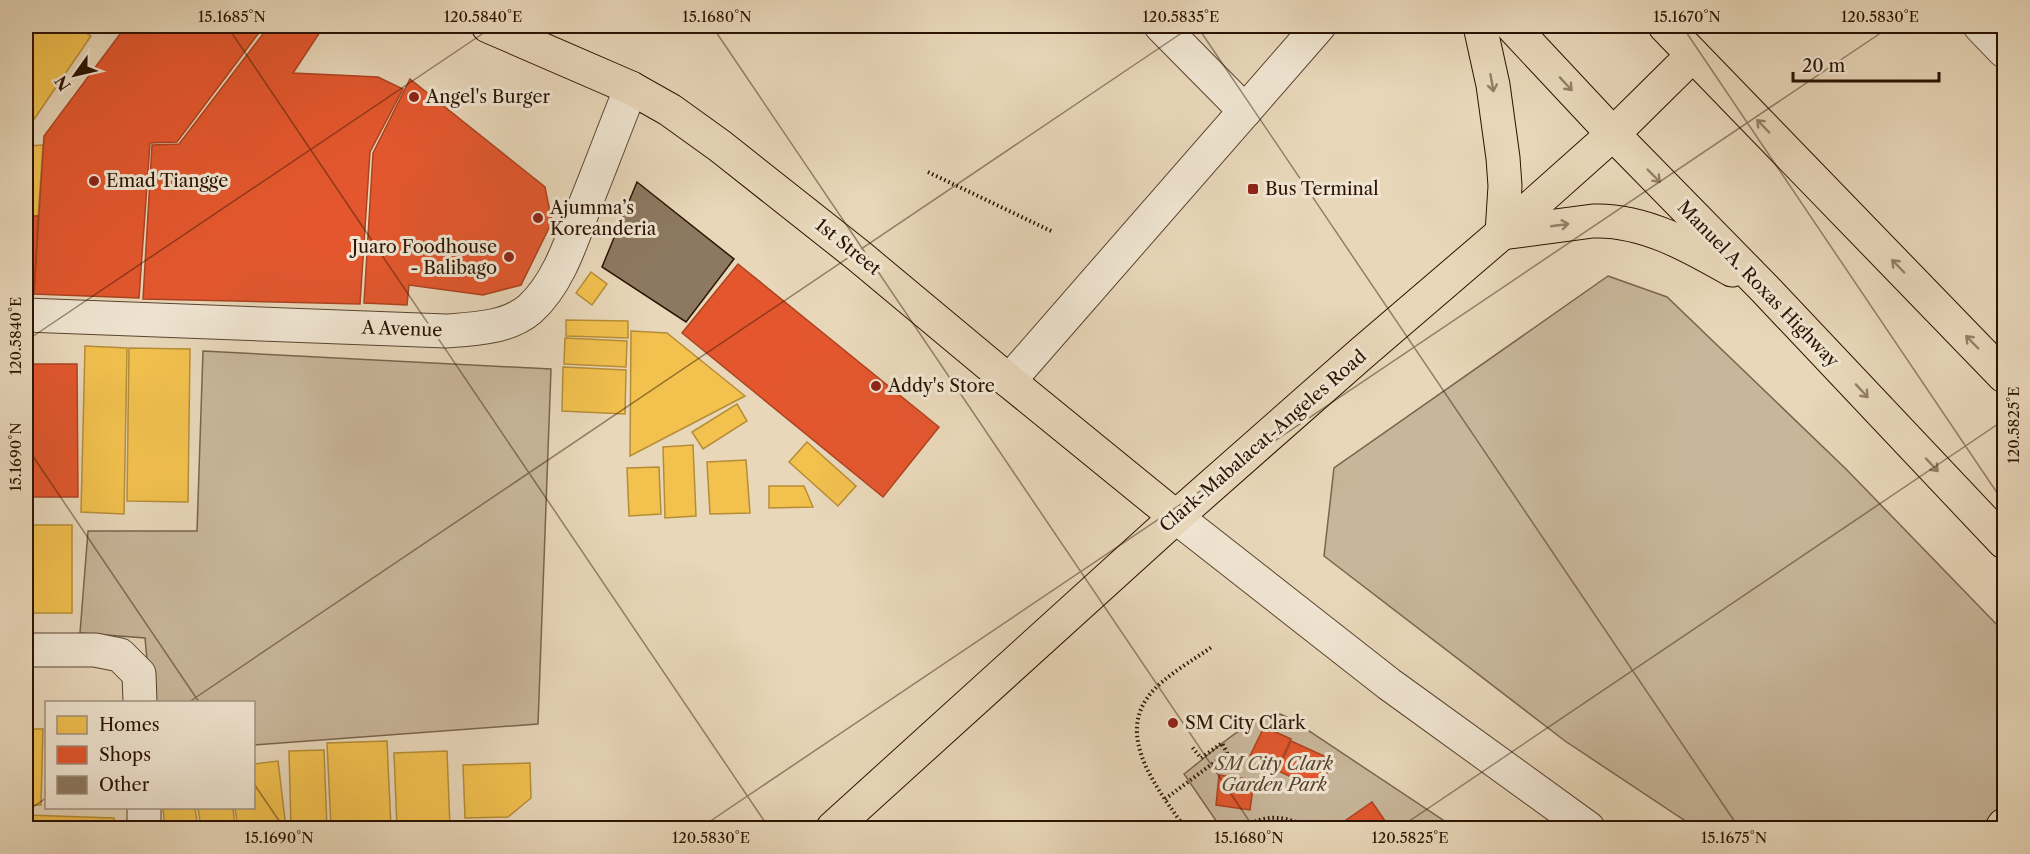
<svg xmlns="http://www.w3.org/2000/svg" width="2030" height="854" font-family="'Libre Caslon Text',serif">
<style>
.green{fill:#c8b69a;stroke:#7a644e;stroke-width:1.5}
.homes{fill:#f2c14e;stroke:#b68d37;stroke-width:1.5}
.shops{fill:#e4572e;stroke:#ac4321;stroke-width:1.5}
.building{fill:#8d7961;stroke:#2b1302;stroke-width:1.5}
.lines{fill:none;stroke-linecap:round;stroke-linejoin:round}
.minor-casing{stroke:#5a4430;stroke-width:35}
.major-casing{stroke:#2b1302;stroke-width:35}
.path{stroke:#2b1302;stroke-width:4;stroke-dasharray:1.5 3;stroke-linecap:butt}
.minor{stroke:#f0e5d2;stroke-width:33}
.major{stroke:#e8d7b9;stroke-width:33}
.oneway{stroke:#937f67}
.ticks{fill:none;stroke:#2b1302;stroke-width:1.5;stroke-opacity:0.45}
.poi-dot{fill:#8f2418;stroke:#f0e5d2;stroke-width:2}
.labels{text-anchor:middle;stroke-width:6;stroke-linejoin:round;paint-order:stroke}
.poi-label{font-size:18px;fill:#2b1302;stroke:#f0e5d2;text-anchor:start}
.street-label{font-size:18px;fill:#2b1302;stroke:#f0e5d2}
.park-label{font-size:18px;font-style:italic;fill:#5a4430;stroke:#f0e5d2}
.neatline{fill:none;stroke:#2b1302;stroke-width:2}
.ticks-label{font-size:15px;text-anchor:middle;fill:#2b1302}
</style>
<rect width="100%" height="100%" fill="#e8d7b9"/>
<filter id="stains"><feTurbulence type="fractalNoise" baseFrequency=".00333" numOctaves="4"/><feColorMatrix values="0 0 0 0 .2 0 0 0 0 .09 0 0 0 0 .02 0 0 0 .5 -.17"/></filter>
<radialGradient id="worn" r=".72"><stop offset=".6" stop-color="#630" stop-opacity="0"/><stop offset="1" stop-color="#630" stop-opacity=".3"/></radialGradient>
<g class="green">
<polygon points="1608,276 1667,297 1846,469 2004,632 2004,828 1696,828 1565,741 1324,556 1334,468"/>
<polygon points="203,351 551,369 538,724 254,745 254,702 151,702 145,638 80,633 88,531 197,531"/>
<path d="M1280 714 1291 719 1455 828H1221L1184 774C1212 753 1245 718 1280 714Z"/>
</g>
<g class="homes">
<polygon points="26,26 75,26 91,36 26,131"/>
<polygon points="43,145 38,216 26,216 26,146"/>
<polygon points="591,272 607,284 592,305 576,293"/>
<polygon points="566,320 628,321 628,338 566,336"/>
<polygon points="631,331 667,333 745,396 630,456"/>
<polygon points="565,338 627,341 626,367 564,364"/>
<polygon points="85,346 127,348 124,514 81,512"/>
<polygon points="129,348 190,349 188,502 127,501"/>
<polygon points="563,367 626,370 625,414 562,411"/>
<polygon points="737,404 747,421 703,449 692,432"/>
<polygon points="807,442 856,486 838,506 789,462"/>
<polygon points="693,445 696,516 665,518 663,447"/>
<polygon points="746,460 750,513 710,514 707,462"/>
<polygon points="659,467 661,514 629,516 627,468"/>
<polygon points="769,486 804,486 813,507 769,508"/>
<rect x="26" y="525" width="46" height="88"/>
<polygon points="26,729 43,729 41,805 26,805"/>
<polygon points="387,741 391,828 331,828 327,743"/>
<polygon points="324,750 327,828 291,828 289,751"/>
<polygon points="447,751 450,828 397,828 394,753"/>
<polygon points="278,761 286,828 238,828 235,808 254,808 254,764"/>
<polygon points="530,763 531,798 508,817 465,818 463,765"/>
<polygon points="178,808 195,808 198,828 165,828 163,809"/>
<polygon points="198,808 233,808 235,828 201,828"/>
<polygon points="26,815 114,818 114,828 26,828"/>
</g>
<g class="shops">
<polygon points="126,26 264,26 177,142 150,143 139,298 34,294 44,136"/>
<polygon points="269,26 324,26 293,73 378,77 403,89 370,152 360,304 143,299 152,145 179,144"/>
<polygon points="410,79 545,187 552,222 521,285 483,295 409,285 407,305 364,303 373,153"/>
<polygon points="26,216 38,216 34,294 26,294"/>
<polygon points="738,264 939,427 883,497 682,333"/>
<polygon points="26,364 77,364 78,497 26,497"/>
<polygon points="1264,727 1291,739 1277,769 1250,756"/>
<polygon points="1291,741 1333,760 1319,790 1278,771"/>
<polygon points="1219,775 1254,780 1250,810 1216,805"/>
<polygon points="1372,802 1390,828 1346,828 1342,823"/>
</g>
<polygon class="building" points="637,182 734,259 686,322 602,267"/>
<g class="lines">
<g class="minor-casing">
<g id="minor">
<polyline points="1161,26 1245,111"/>
<polyline points="1980,26 2004,51"/>
<path d="M26 315 446 331C474 329 508 328 530 309 560 282 573 236 587 200 602 163 616 125 631 88"/>
<polyline points="1009,381 1319,26"/>
<polyline points="1176,517 1389,684 1588,828"/>
<polyline points="26,650 95,650 120,655 139,674 140,702"/>
<polyline points="144,808 144,828"/>
</g>
</g>
<g class="major-casing">
<g id="major">
<polyline points="488,26 631,88 670,110 720,146 859,256 1009,381 1176,517"/>
<polyline points="1480,26 1493,85 1503,158 1505,186 1502,233"/>
<polyline points="1512,26 1613,134 1764,288 2004,542"/>
<polyline points="1665,26 2004,376"/>
<path d="M1502 233 1593 221C1643 219 1690 246 1732 270"/>
<polyline points="833,828 1176,517 1362,353 1502,233 1613,134 1693,55"/>
<polyline points="2002,828 2004,825"/>
</g>
</g>
<g class="path">
<polyline points="928,172 1053,232"/>
<polyline points="1165,799 1227,753 1222,743 1201,758 1192,747"/>
<path d="M1185 828C1161 793 1116 740 1148 697 1162 677 1194 660 1213 646"/>
<path d="M1243 828C1265 813 1287 816 1309 828"/>
</g>
<use href="#minor" class="minor"/>
<use href="#major" class="major"/>
</g>
<defs><path id="oneway-shaft" d="M-6 0H5M1.5-3L5.5 0L1.5 3" fill="none" stroke-width="1.6" stroke-linecap="round" stroke-linejoin="round" transform="scale(1.5)"/></defs>
<g class="oneway">
<use href="#oneway-shaft" transform="translate(1492 83) rotate(80)"/>
<use href="#oneway-shaft" transform="translate(1566 84) rotate(47)"/>
<use href="#oneway-shaft" transform="translate(1763 126) rotate(-134)"/>
<use href="#oneway-shaft" transform="translate(1654 176) rotate(45)"/>
<use href="#oneway-shaft" transform="translate(1560 225) rotate(-8)"/>
<use href="#oneway-shaft" transform="translate(1898 266) rotate(-134)"/>
<use href="#oneway-shaft" transform="translate(1972 342) rotate(-134)"/>
<use href="#oneway-shaft" transform="translate(1862 391) rotate(47)"/>
<use href="#oneway-shaft" transform="translate(1932 465) rotate(47)"/>
</g>
<path class="ticks" d="M227 26 769 828M712 26 1254 828M1197 26 1739 828M1682 26 2004 503M26 341 494 26M26 446 199 702M189 702 1192 26M254 784 284 828M26 812 46 798M700 828 1891 26M1399 828 2004 420"/>
<g class="poi-dot">
<circle cx="414" cy="97" r="6"/>
<circle cx="94" cy="181" r="6"/>
<rect x="1247" y="183" width="12" height="12" rx="3"/>
<circle cx="538" cy="218" r="6"/>
<circle cx="509" cy="257" r="6"/>
<circle cx="876" cy="386" r="6"/>
<circle cx="1173" cy="723" r="6"/>
</g>
<g class="labels">
<g class="poi-label">
<text x="426" y="103">Angel's Burger</text>
<text x="106" y="187">Emad Tiangge</text>
<text x="1265" y="195">Bus Terminal</text>
<text x="550" y="214">Ajumma’s<tspan x="550" dy="21">Koreanderia</tspan></text>
<text x="497" y="253" text-anchor="end">Juaro Foodhouse<tspan x="497" dy="21">- Balibago</tspan></text>
<text x="888" y="392">Addy's Store</text>
<text x="1185" y="729">SM City Clark</text>
</g>
<g class="street-label">
<text transform="translate(848 247) rotate(39)" y="6">1st Street</text>
<text transform="translate(1758 284) rotate(46)" y="6">Manuel A. Roxas Highway</text>
<text transform="translate(402 329) rotate(2)" y="6">A Avenue</text>
<text transform="translate(1263 441) rotate(-41)" y="6">Clark-Mabalacat-Angeles Road</text>
</g>
<g class="park-label">
<text x="1274" y="770">SM City Clark<tspan x="1274" dy="21">Garden Park</tspan></text>
</g>
</g>
<rect width="2030" height="854" fill="none" stroke="#e8d7b9" stroke-width="66"/>
<rect x="45" y="701" width="210" height="108" fill="#f0e5d2" stroke="#a1917f" stroke-width="1.5"/>
<rect x="57" y="716" width="30" height="18" fill="#f2c14e" stroke="#a1917f" stroke-width="1.5"/>
<text x="99" y="731" font-size="18" fill="#2b1302">Homes</text>
<rect x="57" y="746" width="30" height="18" fill="#e4572e" stroke="#a1917f" stroke-width="1.5"/>
<text x="99" y="761" font-size="18" fill="#2b1302">Shops</text>
<rect x="57" y="776" width="30" height="18" fill="#8d7961" stroke="#a1917f" stroke-width="1.5"/>
<text x="99" y="791" font-size="18" fill="#2b1302">Other</text>
<g transform="translate(75 75) rotate(236)" stroke="#f0e5d2" stroke-width="4.5" paint-order="stroke">
<path d="M0-4.5L10 22L0 15L-10 22Z" fill="#2b1302"/>
<text y="-9" font-size="16" font-weight="bold" text-anchor="middle" fill="#2b1302">N</text>
</g>
<path d="M1793 72v9h146v-9" fill="none" stroke="#2b1302" stroke-width="3"/>
<text x="1802" y="72" font-size="18" fill="#2b1302" stroke="#f0e5d2" stroke-width="4.5" paint-order="stroke">20 m</text>
<rect x="33" y="33" width="1964" height="788" class="neatline"/>
<g class="ticks-label">
<text x="232" y="22">15.1685°N</text>
<text x="483" y="22">120.5840°E</text>
<text x="717" y="22">15.1680°N</text>
<text x="1181" y="22">120.5835°E</text>
<text x="1687" y="22">15.1670°N</text>
<text x="1880" y="22">120.5830°E</text>
<text transform="translate(16 336) rotate(-90)" y="5">120.5840°E</text>
<text transform="translate(2014 425) rotate(-90)" y="5">120.5825°E</text>
<text transform="translate(16 457) rotate(-90)" y="5">15.1690°N</text>
<text x="279" y="843">15.1690°N</text>
<text x="711" y="843">120.5830°E</text>
<text x="1249" y="843">15.1680°N</text>
<text x="1410" y="843">120.5825°E</text>
<text x="1734" y="843">15.1675°N</text>
</g>
<rect width="100%" height="100%" filter="url(#stains)"/>
<rect width="100%" height="100%" fill="url(#worn)"/>
</svg>
